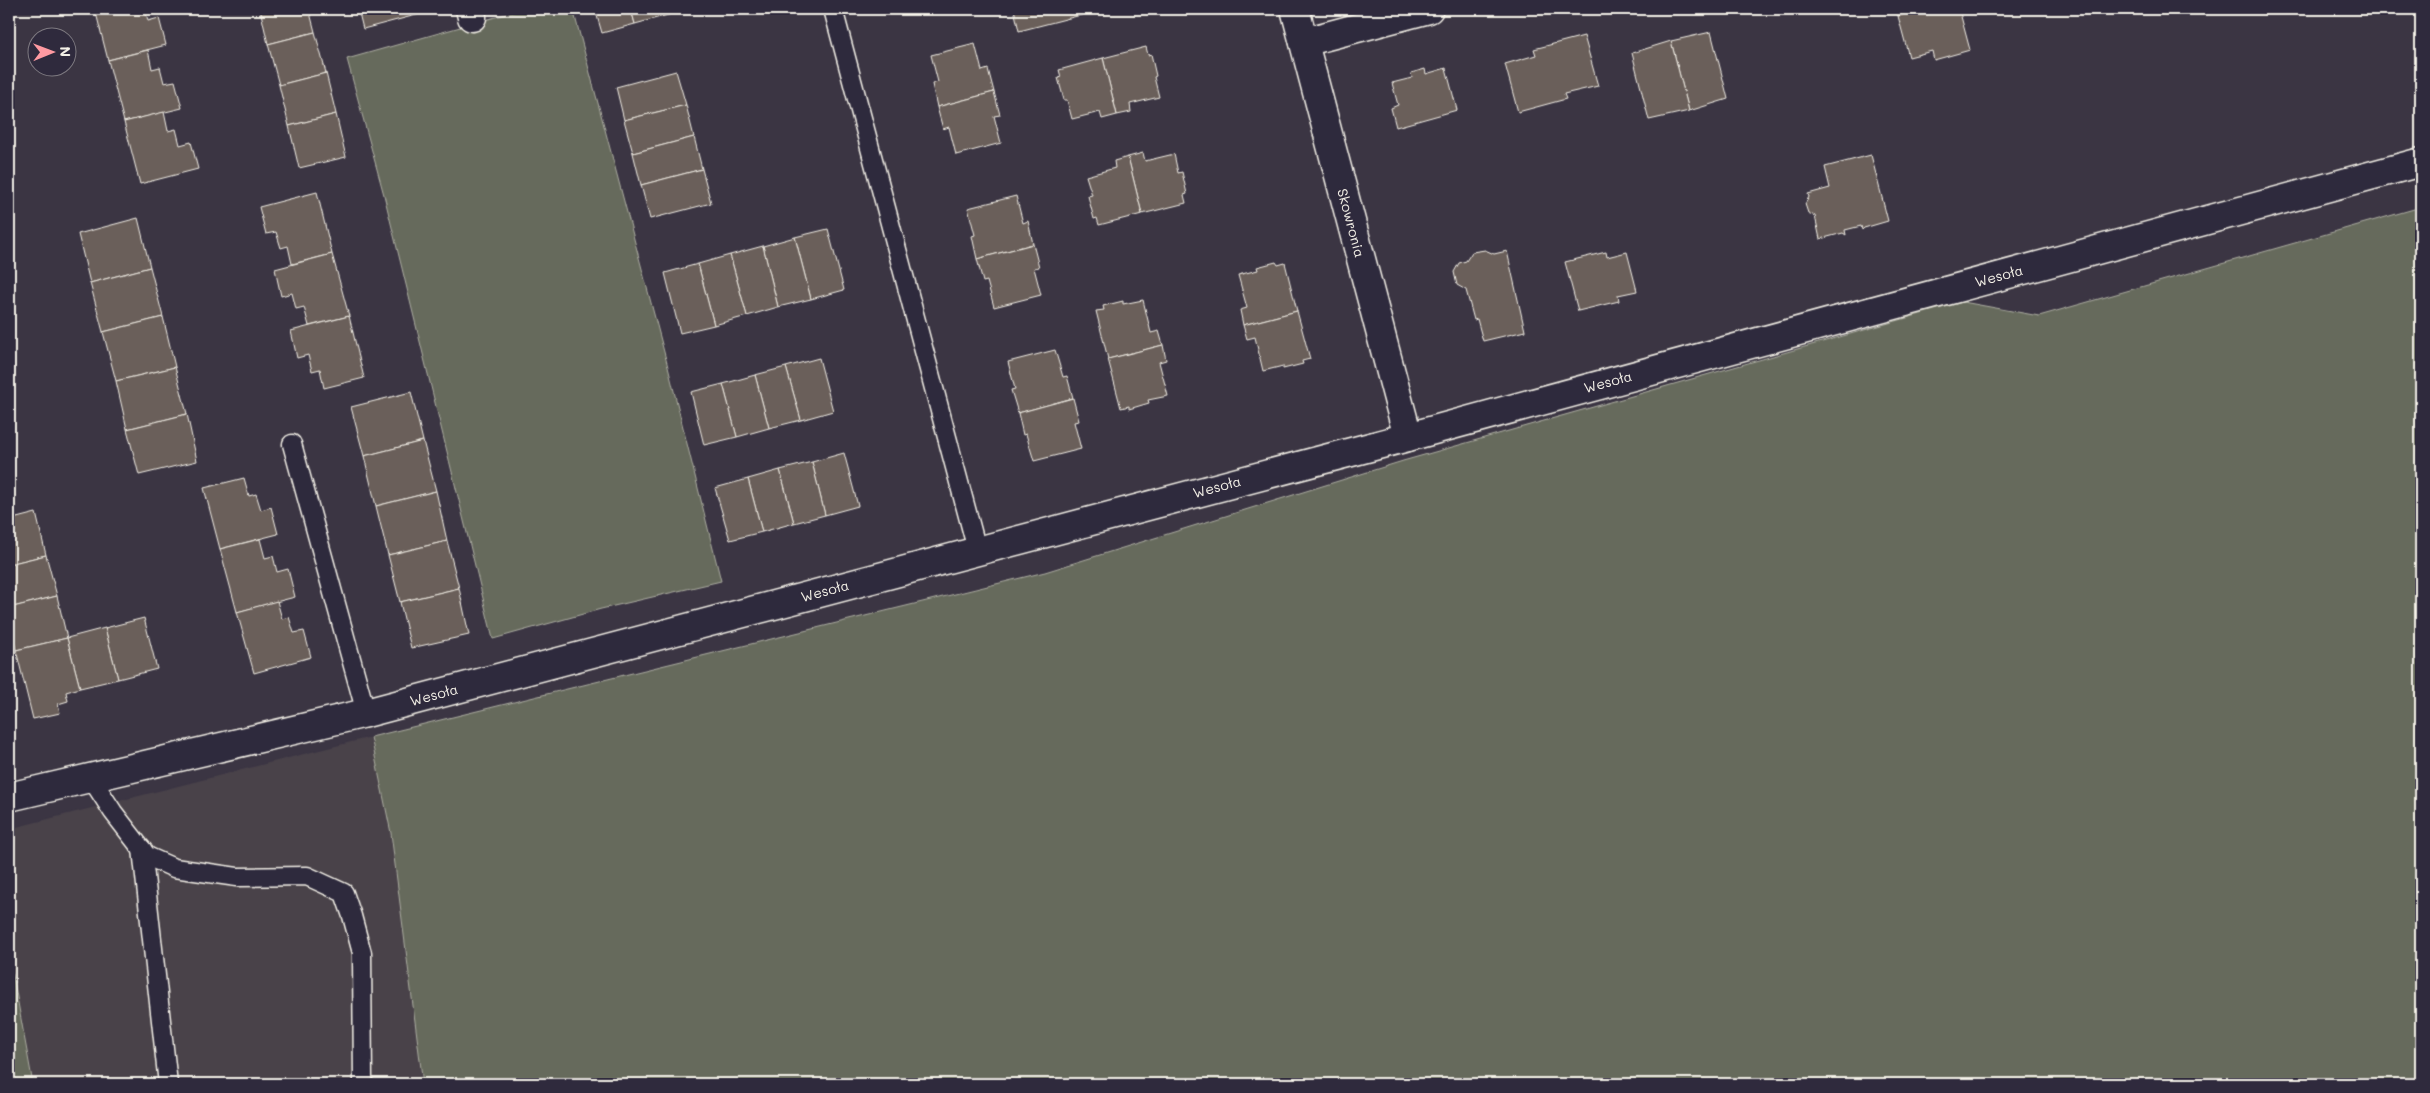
<svg xmlns="http://www.w3.org/2000/svg" width="2430" height="1093" font-family="Mali,sans-serif">
<style>
.built{fill:#49424a}
.green{fill:#666a5c;stroke:#adaea2}
.building{fill:#6b5f5a;stroke:#f4f1e8}
.lines{fill:none;stroke-linecap:round;stroke-linejoin:round}
.lane-casing{stroke:#f4f1e8;stroke-width:21}
.street-casing{stroke:#f4f1e8;stroke-width:31}
.lane{stroke:#2f2a3d;stroke-width:18}
.street{stroke:#2f2a3d;stroke-width:28}
.labels{text-anchor:middle;stroke-width:4;stroke-linejoin:round;paint-order:stroke}
.street-label{font-size:14px;fill:#f4f1e8;stroke:#2f2a3d}
</style>
<rect width="100%" height="100%" fill="#3b3543"/>
<filter id="ink" filterUnits="userSpaceOnUse"><feTurbulence type="fractalNoise" baseFrequency=".02" numOctaves="2"/><feDisplacementMap in="SourceGraphic" scale="10" xChannelSelector="R" yChannelSelector="G"/><feConvolveMatrix kernelMatrix="1 2 1 2 8 2 1 2 1" color-interpolation-filters="sRGB"/></filter>
<g filter="url(#ink)">
<polygon class="built" points="371,737 391,833 423,1084 33,1084 9,954 9,829"/>
<g class="green">
<polygon points="524,9 573,9 668,367 721,581 601,609 493,639 384,195 347,59"/>
<polygon points="2421,207 2421,1084 423,1084 391,833 371,737 1045,572 1403,461 1963,302 2039,316"/>
<polygon points="9,954 33,1084 9,1084"/>
</g>
<g class="building">
<polygon points="95,9 145,9 148,21 159,18 166,45 108,60"/>
<polygon points="260,9 309,9 315,32 268,44"/>
<polygon points="358,9 418,9 420,14 363,29"/>
<polygon points="595,9 631,9 635,24 602,33"/>
<polygon points="631,9 666,9 668,15 635,24"/>
<polygon points="666,9 692,9 668,15"/>
<polygon points="1014,9 1083,9 1085,14 1019,31"/>
<polygon points="1896,9 1925,9 1898,16"/>
<polygon points="1925,9 1959,9 1970,50 1934,60 1932,51 1909,57 1898,16"/>
<polygon points="315,32 326,73 279,85 268,44"/>
<polygon points="1711,32 1728,99 1689,111 1671,41"/>
<polygon points="1584,36 1598,86 1564,94 1566,99 1518,112 1505,64 1536,55 1534,49"/>
<polygon points="1671,41 1689,111 1649,120 1632,53"/>
<polygon points="975,44 982,71 988,69 994,92 937,107 932,84 938,82 931,55"/>
<polygon points="1146,47 1148,55 1151,54 1156,76 1154,77 1159,97 1130,104 1131,112 1117,115 1103,58"/>
<polygon points="148,50 152,69 160,67 164,83 175,81 182,108 124,122 108,60"/>
<polygon points="1103,58 1117,115 1102,119 1100,112 1072,119 1067,100 1064,100 1058,78 1061,77 1059,70"/>
<polygon points="1446,68 1457,110 1396,127 1391,108 1398,105 1392,83 1412,78 1411,73 1425,69 1426,74"/>
<polygon points="676,71 686,105 624,120 616,87"/>
<polygon points="326,73 336,114 289,126 279,85"/>
<polygon points="994,92 1000,115 994,116 1001,143 956,155 949,127 943,129 937,107"/>
<polygon points="686,105 694,137 633,153 624,120"/>
<polygon points="164,112 168,131 176,129 180,145 191,142 198,169 140,184 124,122"/>
<polygon points="336,114 346,157 299,168 289,126"/>
<polygon points="694,137 702,169 641,185 633,153"/>
<polygon points="1143,153 1145,161 1174,154 1178,173 1182,172 1187,194 1184,195 1186,203 1142,214 1128,157"/>
<polygon points="1871,155 1888,221 1864,228 1862,230 1861,226 1845,230 1846,235 1843,233 1820,239 1815,216 1808,213 1805,204 1809,197 1808,194 1830,188 1825,167"/>
<polygon points="1128,157 1142,214 1099,225 1097,218 1094,219 1088,196 1092,195 1086,176 1115,168 1114,161"/>
<polygon points="702,169 711,203 650,219 641,185"/>
<polygon points="317,192 332,254 292,264 288,246 281,248 276,232 266,234 259,207"/>
<polygon points="1016,196 1023,223 1028,221 1033,244 977,259 972,236 975,235 968,208"/>
<polygon points="138,218 150,267 90,283 78,234"/>
<polygon points="828,229 844,290 811,299 795,237"/>
<polygon points="795,237 811,299 778,307 763,246"/>
<polygon points="1033,244 1039,267 1034,268 1041,295 994,307 987,281 983,282 977,259"/>
<polygon points="763,246 778,307 747,316 730,255"/>
<polygon points="1485,250 1494,254 1507,251 1525,331 1483,341 1477,319 1474,320 1466,290 1457,285 1454,272 1459,263 1466,261 1472,252"/>
<polygon points="1606,252 1607,257 1627,252 1637,291 1618,295 1619,301 1578,311 1565,262"/>
<polygon points="332,254 349,316 309,326 304,307 296,309 292,293 281,296 275,269"/>
<polygon points="730,255 747,316 714,325 698,264"/>
<polygon points="1276,262 1278,265 1285,263 1297,311 1243,325 1240,310 1247,308 1238,275 1258,270 1257,267"/>
<polygon points="698,264 714,325 680,333 665,273"/>
<polygon points="150,267 163,317 103,332 90,283"/>
<polygon points="1143,300 1151,333 1159,331 1163,345 1108,359 1096,311 1104,310 1103,306 1123,301 1123,304"/>
<polygon points="1297,311 1310,359 1302,361 1303,364 1283,369 1283,366 1263,371 1255,337 1247,339 1243,325"/>
<polygon points="349,316 364,378 324,388 320,369 312,371 308,355 297,358 291,331"/>
<polygon points="163,317 175,367 116,381 103,332"/>
<polygon points="1163,345 1166,360 1159,362 1168,396 1148,400 1149,403 1129,409 1129,406 1121,408 1108,359"/>
<polygon points="1055,350 1063,377 1067,376 1073,398 1018,413 1011,390 1015,389 1008,362"/>
<polygon points="819,358 833,411 801,420 786,367"/>
<polygon points="175,367 187,414 127,429 116,381"/>
<polygon points="786,367 801,420 769,428 755,375"/>
<polygon points="755,375 769,428 737,437 723,384"/>
<polygon points="723,384 737,437 704,445 691,392"/>
<polygon points="411,392 423,441 364,456 351,407"/>
<polygon points="1073,398 1079,421 1074,422 1081,449 1034,461 1026,434 1023,435 1018,413"/>
<polygon points="187,414 197,461 139,475 127,429"/>
<polygon points="423,441 436,491 376,506 364,456"/>
<polygon points="844,453 858,506 825,515 812,462"/>
<polygon points="812,462 825,515 794,523 780,470"/>
<polygon points="780,470 794,523 762,532 748,479"/>
<polygon points="244,478 249,496 256,494 261,510 271,507 278,534 220,549 204,488"/>
<polygon points="748,479 762,532 730,540 715,488"/>
<polygon points="436,491 447,541 388,555 376,506"/>
<polygon points="36,513 46,555 9,564 9,520"/>
<polygon points="260,539 265,558 273,556 277,572 288,569 295,597 237,612 220,549"/>
<polygon points="447,541 459,588 400,602 388,555"/>
<polygon points="46,555 57,596 9,608 9,564"/>
<polygon points="459,588 469,635 411,648 400,602"/>
<polygon points="57,596 67,638 16,650 9,618 9,608"/>
<polygon points="277,601 282,619 289,617 294,633 304,631 311,657 254,673 237,612"/>
<polygon points="144,618 157,669 118,679 105,628"/>
<polygon points="105,628 118,679 80,688 67,638"/>
<polygon points="67,638 80,688 66,692 68,701 58,704 60,713 33,719 16,650"/>
</g>
<g class="lines">
<g class="lane-casing">
<g id="lane">
<polyline points="833,9 977,550"/>
<polyline points="292,444 366,713"/>
<polyline points="91,778 113,812 147,856 174,868 237,877 307,876 344,893 352,916 362,953 363,1084"/>
<polyline points="142,849 168,1084"/>
</g>
</g>
<g class="street-casing">
<g id="street">
<polyline points="470,9 472,17"/>
<polyline points="1295,9 1408,437"/>
<polyline points="1304,42 1429,9"/>
<polyline points="9,797 366,713 1408,437 2421,162"/>
</g>
</g>
<use href="#lane" class="lane"/>
<use href="#street" class="street"/>
</g>
</g>
<g class="labels">
<g class="street-label">
<text transform="translate(1351 223) rotate(75)" y="5">Skowronia</text>
<text transform="translate(1999 276) rotate(-15)" y="5">Wesoła</text>
<text transform="translate(1608 382) rotate(-15)" y="5">Wesoła</text>
<text transform="translate(1217 487) rotate(-15)" y="5">Wesoła</text>
<text transform="translate(825 591) rotate(-15)" y="5">Wesoła</text>
<text transform="translate(434 695) rotate(-15)" y="5">Wesoła</text>
</g>
</g>
<rect width="2430" height="1093" fill="none" stroke="#2f2a3d" stroke-width="30"/>
<rect x="15" y="15" width="2400" height="1063" fill="none" stroke="#f4f1e8" stroke-width="2" filter="url(#ink)"/>
<g transform="translate(52 52) rotate(89)"><circle r="24" fill="#2f2a3d" stroke="#7e7a81"/>
<path d="M0-4L9 19L0 12L-9 19Z" fill="#ff9aa2"/>
<text y="-8" font-size="14" font-weight="bold" text-anchor="middle" fill="#f4f1e8">N</text>
</g>
</svg>
